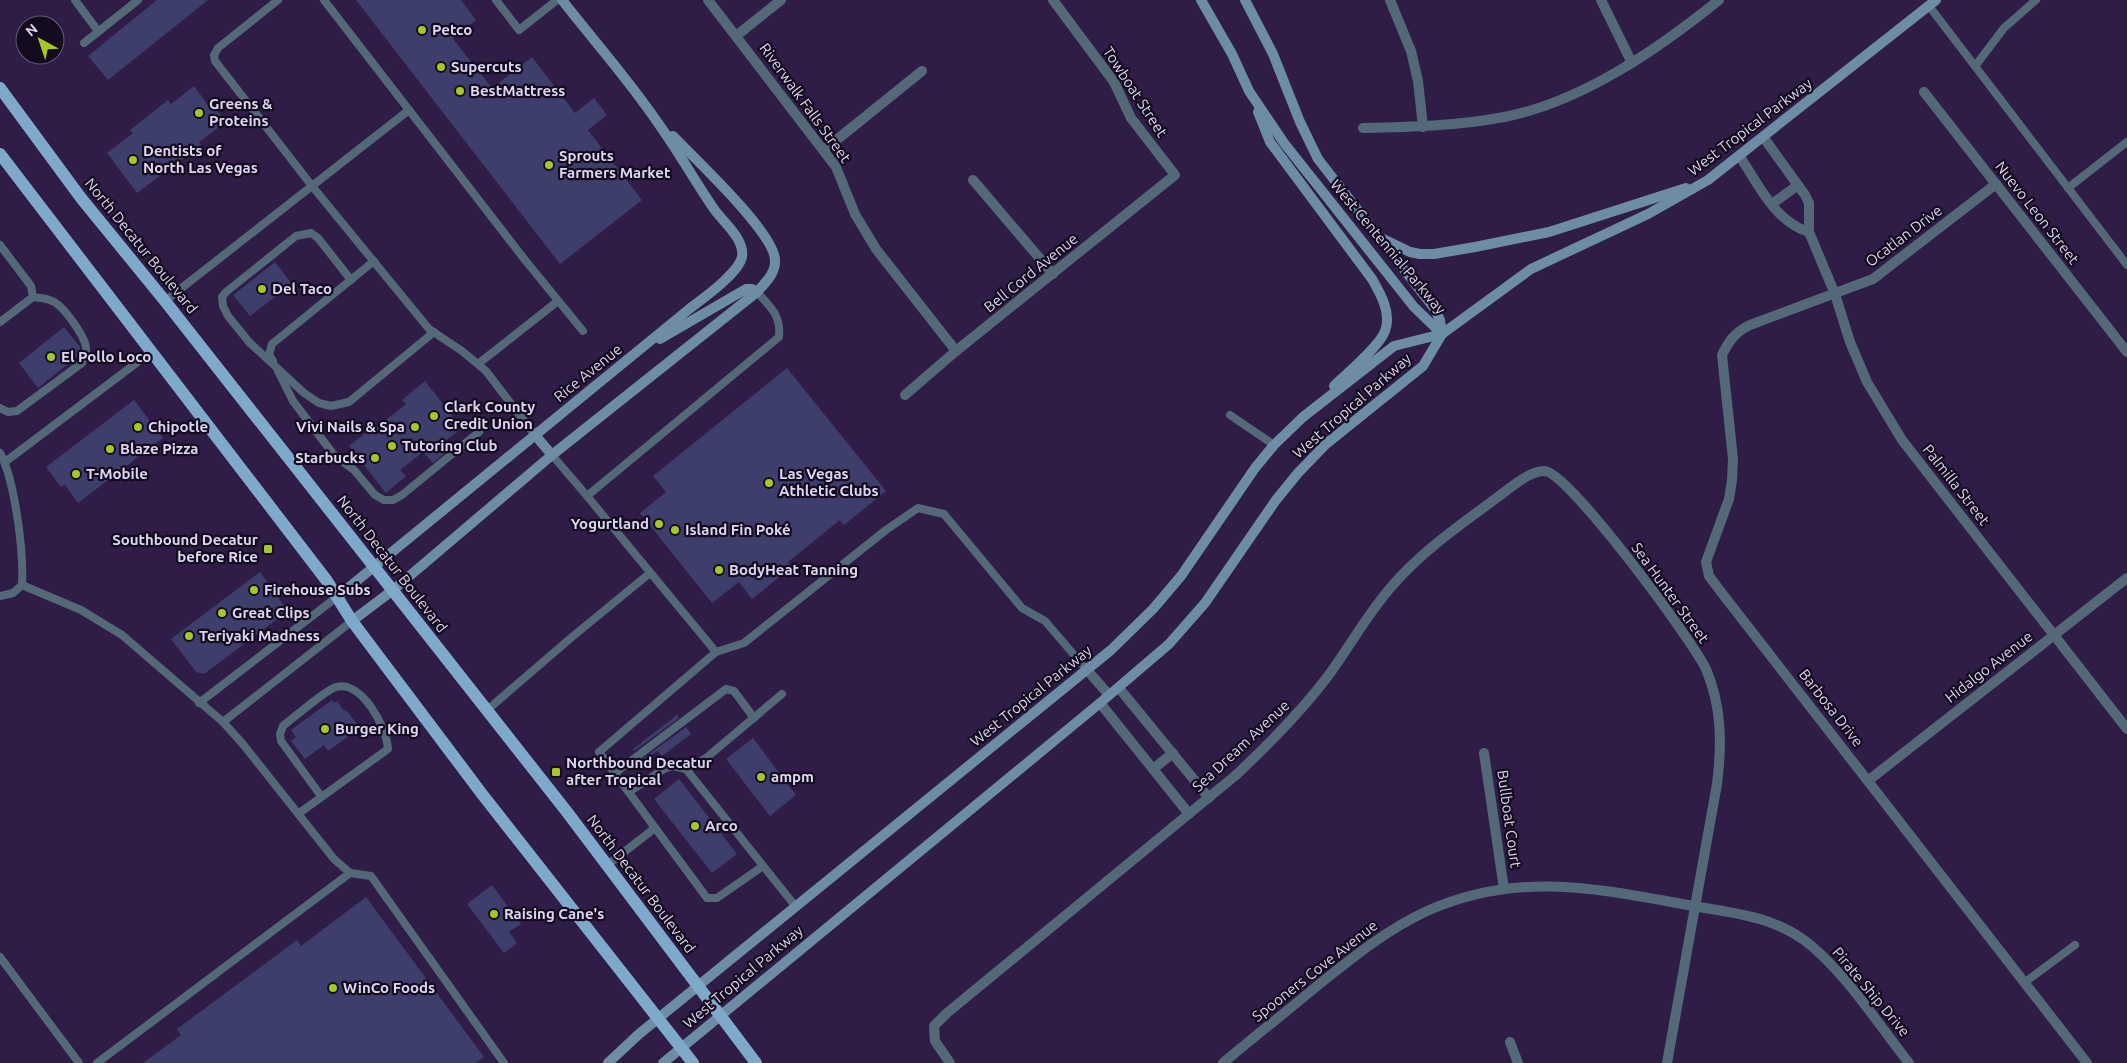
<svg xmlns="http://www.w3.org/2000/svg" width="2127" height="1063" font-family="Ubuntu,sans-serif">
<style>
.building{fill:#3e3e6c}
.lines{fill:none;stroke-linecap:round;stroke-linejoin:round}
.lane{stroke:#546978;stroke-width:8}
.street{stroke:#546978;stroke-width:10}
.secondary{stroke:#6d8da6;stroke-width:10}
.primary{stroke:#7fa9ca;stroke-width:12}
.poi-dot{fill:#a4c824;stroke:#140c1e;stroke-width:2}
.labels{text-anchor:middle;stroke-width:4.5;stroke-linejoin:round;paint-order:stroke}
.poi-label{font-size:15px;font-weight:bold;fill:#dfd5f1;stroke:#140c1e;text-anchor:start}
.street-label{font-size:15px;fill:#dfd5f1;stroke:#140c1e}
</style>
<rect width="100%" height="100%" fill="#2f1c47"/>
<g class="building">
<polygon points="157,0 208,0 108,80 88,56"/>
<polygon points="356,0 461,0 476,20 453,39 492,88 532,57 575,113 594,98 607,115 588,130 642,200 560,264"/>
<polygon points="194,86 208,105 211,102 226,122 199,142 201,145 137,193 107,153 133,133 130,130 168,100 171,104"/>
<polygon points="275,262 292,284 250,316 233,295"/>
<polygon points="64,327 80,347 79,355 38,388 19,363"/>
<polygon points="787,368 886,491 844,525 840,520 788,562 792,567 752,599 739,582 712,603 640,513 666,492 653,476"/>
<polygon points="425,381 462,428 440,445 446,452 433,463 423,452 400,470 406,476 386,493 349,446 369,430 371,432 406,404 402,400"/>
<polygon points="134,400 163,438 78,503 65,485 61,487 46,467"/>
<polygon points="260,572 288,611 204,674 196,672 171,639"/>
<polygon points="332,700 334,703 337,701 344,711 346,710 360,728 328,751 324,745 305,759 291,741 296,737 291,730"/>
<polygon points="677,715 679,718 634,751 633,749"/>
<polygon points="686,727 691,734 662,756 657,751 643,762 641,760"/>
<polygon points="753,738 796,795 770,816 726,759"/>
<polygon points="679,779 737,854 712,873 654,799"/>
<polygon points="492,885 521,924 509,932 517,943 504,953 467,904"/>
<polygon points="366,897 484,1057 476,1063 143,1063 181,1035 177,1029 297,940 301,946"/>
</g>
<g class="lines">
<g class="lane">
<polyline points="75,0 98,31"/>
<polyline points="278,0 218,48 214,55 215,61 312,186 429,329 462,351 486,371 535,435"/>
<polyline points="324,0 525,260 583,331"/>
<polyline points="496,0 519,30 557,0"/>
<polyline points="1929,6 2127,265"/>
<polyline points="84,43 138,0"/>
<polyline points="1976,65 2004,28 2036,0"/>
<polyline points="2068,188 2127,142"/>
<polyline points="0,245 31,286 33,297 0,322"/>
<polyline points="351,280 318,238 311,233 296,236 226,292 222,297 223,306 228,316 249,342 304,393 319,403 331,406 349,402 434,332"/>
<polyline points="165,301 409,110"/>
<polyline points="273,361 269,355 272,344 374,261"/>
<polyline points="478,364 558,301"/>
<polyline points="278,371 293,401 334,455 354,470 375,495 384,500 393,500 402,495 479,432"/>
<path d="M0 408 8 412 17 411 82 363C84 358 87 353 86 348 85 336 63 305 52 301 47 298 39 298 33 297"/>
<polyline points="1230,415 1274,445"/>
<path d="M0 453C15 480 24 554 22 585L13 593 0 596"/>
<polyline points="552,455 587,496"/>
<polyline points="5,462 151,352"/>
<polyline points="22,585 81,610 122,635 223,722 242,743 334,859 350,873 371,876 504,1063"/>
<path d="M716 652 587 496 779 337C781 315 771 308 757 292"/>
<polyline points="199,703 337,597"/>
<polyline points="486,711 572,637 650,573"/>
<polyline points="223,722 352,621"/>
<polyline points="686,769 796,907"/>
<polyline points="615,773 726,689 734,691 754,718"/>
<polyline points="629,792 664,769 673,766 686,769 706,758 782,694"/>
<path d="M298 814 388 749C387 728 362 680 336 687 327 689 292 719 283 726L280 734 281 741 321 796"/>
<polyline points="606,866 655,828"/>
<polyline points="763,866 717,898 707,898 599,752 716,652 744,643 886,530 918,508 944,514 1022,608 1045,621 1087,670"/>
<polyline points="0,957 79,1063"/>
<polyline points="2024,983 2075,945"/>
<polyline points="97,1063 350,873"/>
</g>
<g class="street">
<polyline points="708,0 836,167 855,214 876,249 956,351"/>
<polyline points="1390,0 1411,51 1418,81 1423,127"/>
<polyline points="1601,0 1632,63"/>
<polyline points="736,36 781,0"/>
<polyline points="1924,92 2127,352"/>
<path d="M1363 128C1410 127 1457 126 1504 117 1582 102 1658 49 1719 0"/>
<polyline points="1764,138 1805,195 1809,203 1809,232 1835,294 1850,342 1867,382 1902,440 2127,729"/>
<polyline points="824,150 922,71"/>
<path d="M1740 157C1759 185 1775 222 1809 232"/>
<polyline points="973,180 1053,274"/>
<path d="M1996 184 1873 279 1750 325C1735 332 1729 341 1722 355L1733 459 1732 480 1729 499 1706 562 1709 576 1721 592 2087 1063"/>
<polyline points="1772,204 1798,185"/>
<polyline points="905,395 956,351 1175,175 1131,118 1114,82 1053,0"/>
<polyline points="1087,670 1109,695"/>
<polyline points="1119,688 1209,798"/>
<polyline points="1100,703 1189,814"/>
<polyline points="1484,753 1504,889"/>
<polyline points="1153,769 1173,753"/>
<polyline points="1869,780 2127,578"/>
<polyline points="1510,1042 1518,1063"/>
<path d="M950 1063 935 1041 934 1026 947 1013 1236 775C1269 744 1301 712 1328 676 1350 646 1368 613 1392 586 1425 547 1471 518 1511 487 1521 480 1532 471 1545 471 1569 473 1693 641 1706 669 1722 707 1722 744 1717 784L1667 1063"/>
<path d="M1223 1063C1254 1037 1286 1012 1317 986 1352 958 1386 930 1427 911 1519 870 1599 889 1693 906 1732 913 1771 916 1804 940 1842 968 1879 1025 1909 1063"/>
</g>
<g class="secondary">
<polyline points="1201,0 1232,54 1249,91 1284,143 1414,307 1442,334"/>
<polyline points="1245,0 1273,54 1300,122 1318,159 1434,308 1440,320 1442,334"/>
<path d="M1258 112 1270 142 1372 279C1380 293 1392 313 1385 331 1380 346 1347 373 1334 386"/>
<polyline points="1383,239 1410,252 1420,254 1434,254 1475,247 1549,232 1686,188"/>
<polyline points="660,339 746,289 752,289 757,292"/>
<polyline points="535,435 552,455"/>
<path d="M337 597 688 310C702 299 738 274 742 257 745 239 723 222 714 209 695 181 678 151 658 123 629 80 594 41 562 0"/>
<path d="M352 621 393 590 552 455 757 292C765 283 776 273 775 260 774 232 694 158 673 136"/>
<polyline points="608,1063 639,1034 1111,650 1153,609 1181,576 1255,468 1274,445 1303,417 1394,346 1442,334"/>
<polyline points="663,1063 1100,703 1169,644 1205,603 1276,500 1298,473 1326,444 1423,366 1442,334 1531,269 1648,214 1708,180 1936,0"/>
</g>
<g class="primary">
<polyline points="0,88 81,198 165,301 567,812 756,1063"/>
<polyline points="0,154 327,581 352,621 482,794 693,1063"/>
</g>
</g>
<g class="poi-dot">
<circle cx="422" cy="30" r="5"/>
<circle cx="441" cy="67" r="5"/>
<circle cx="460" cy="91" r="5"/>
<circle cx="199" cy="113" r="5"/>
<circle cx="133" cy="160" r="5"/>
<circle cx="549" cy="165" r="5"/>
<circle cx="262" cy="289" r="5"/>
<circle cx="51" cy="357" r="5"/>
<circle cx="434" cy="416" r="5"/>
<circle cx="138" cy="427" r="5"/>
<circle cx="415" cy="427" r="5"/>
<circle cx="392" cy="446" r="5"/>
<circle cx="110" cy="449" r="5"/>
<circle cx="375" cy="458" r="5"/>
<circle cx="76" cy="474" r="5"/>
<circle cx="769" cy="483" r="5"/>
<circle cx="659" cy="524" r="5"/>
<circle cx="675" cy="530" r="5"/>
<rect x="263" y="544" width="10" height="10" rx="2.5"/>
<circle cx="719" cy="570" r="5"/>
<circle cx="254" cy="590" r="5"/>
<circle cx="222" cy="613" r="5"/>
<circle cx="189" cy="636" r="5"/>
<circle cx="325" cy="729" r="5"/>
<rect x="551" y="767" width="10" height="10" rx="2.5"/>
<circle cx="761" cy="777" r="5"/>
<circle cx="695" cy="826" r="5"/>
<circle cx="494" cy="914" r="5"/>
<circle cx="333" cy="988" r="5"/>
</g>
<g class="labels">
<g class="poi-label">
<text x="432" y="35">Petco</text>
<text x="451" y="72">Supercuts</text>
<text x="470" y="96">BestMattress</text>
<text x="209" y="109">Greens &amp;<tspan x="209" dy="17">Proteins</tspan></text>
<text x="143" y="156">Dentists of<tspan x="143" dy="17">North Las Vegas</tspan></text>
<text x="559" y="161">Sprouts<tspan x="559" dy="17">Farmers Market</tspan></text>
<text x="272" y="294">Del Taco</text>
<text x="61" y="362">El Pollo Loco</text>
<text x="444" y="412">Clark County<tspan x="444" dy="17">Credit Union</tspan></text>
<text x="148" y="432">Chipotle</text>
<text x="405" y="432" text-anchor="end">Vivi Nails &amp; Spa</text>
<text x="402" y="451">Tutoring Club</text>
<text x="120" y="454">Blaze Pizza</text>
<text x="365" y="463" text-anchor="end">Starbucks</text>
<text x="86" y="479">T-Mobile</text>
<text x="779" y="479">Las Vegas<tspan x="779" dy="17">Athletic Clubs</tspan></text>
<text x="649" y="529" text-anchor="end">Yogurtland</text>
<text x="685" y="535">Island Fin Poké</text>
<text x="258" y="545" text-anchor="end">Southbound Decatur<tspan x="258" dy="17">before Rice</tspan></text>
<text x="729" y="575">BodyHeat Tanning</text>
<text x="264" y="595">Firehouse Subs</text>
<text x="232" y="618">Great Clips</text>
<text x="199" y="641">Teriyaki Madness</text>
<text x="335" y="734">Burger King</text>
<text x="566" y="768">Northbound Decatur<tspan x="566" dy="17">after Tropical</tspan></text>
<text x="771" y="782">ampm</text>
<text x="705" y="831">Arco</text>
<text x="504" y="919">Raising Cane's</text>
<text x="343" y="993">WinCo Foods</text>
</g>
<g class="street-label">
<text transform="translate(1135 92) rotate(57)" y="5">Towboat Street</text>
<text transform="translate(805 103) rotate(54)" y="5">Riverwalk Falls Street</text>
<text transform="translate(1750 127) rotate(-37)" y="5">West Tropical Parkway</text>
<text transform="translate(2037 213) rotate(52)" y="5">Nuevo Leon Street</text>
<text transform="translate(1904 236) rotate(-37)" y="5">Ocatlan Drive</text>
<text transform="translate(141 246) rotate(51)" y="5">North Decatur Boulevard</text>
<text transform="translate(1388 247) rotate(50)" y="5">West Centennial Parkway</text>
<text transform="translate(1031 273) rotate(-39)" y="5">Bell Cord Avenue</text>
<text transform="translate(588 373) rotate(-39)" y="5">Rice Avenue</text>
<text transform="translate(1352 406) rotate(-41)" y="5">West Tropical Parkway</text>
<text transform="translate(1956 485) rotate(52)" y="5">Palmilla Street</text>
<text transform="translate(392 564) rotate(52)" y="5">North Decatur Boulevard</text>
<text transform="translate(1670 593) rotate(54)" y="5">Sea Hunter Street</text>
<text transform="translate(1989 667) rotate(-38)" y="5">Hidalgo Avenue</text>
<text transform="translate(1031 696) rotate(-39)" y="5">West Tropical Parkway</text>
<text transform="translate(1831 708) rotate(52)" y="5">Barbosa Drive</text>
<text transform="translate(1241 746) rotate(-43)" y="5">Sea Dream Avenue</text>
<text transform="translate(1509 819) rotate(82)" y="5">Bullboat Court</text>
<text transform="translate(641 884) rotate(53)" y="5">North Decatur Boulevard</text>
<text transform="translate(1315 971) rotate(-38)" y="5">Spooners Cove Avenue</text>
<text transform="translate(743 977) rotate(-40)" y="5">West Tropical Parkway</text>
<text transform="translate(1871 992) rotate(50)" y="5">Pirate Ship Drive</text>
</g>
</g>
<g transform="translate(40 40) rotate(320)"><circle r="24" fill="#140c1e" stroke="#655c72"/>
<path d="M0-4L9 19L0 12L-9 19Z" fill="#a4c824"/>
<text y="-8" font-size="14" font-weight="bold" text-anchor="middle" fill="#dfd5f1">N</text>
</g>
</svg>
